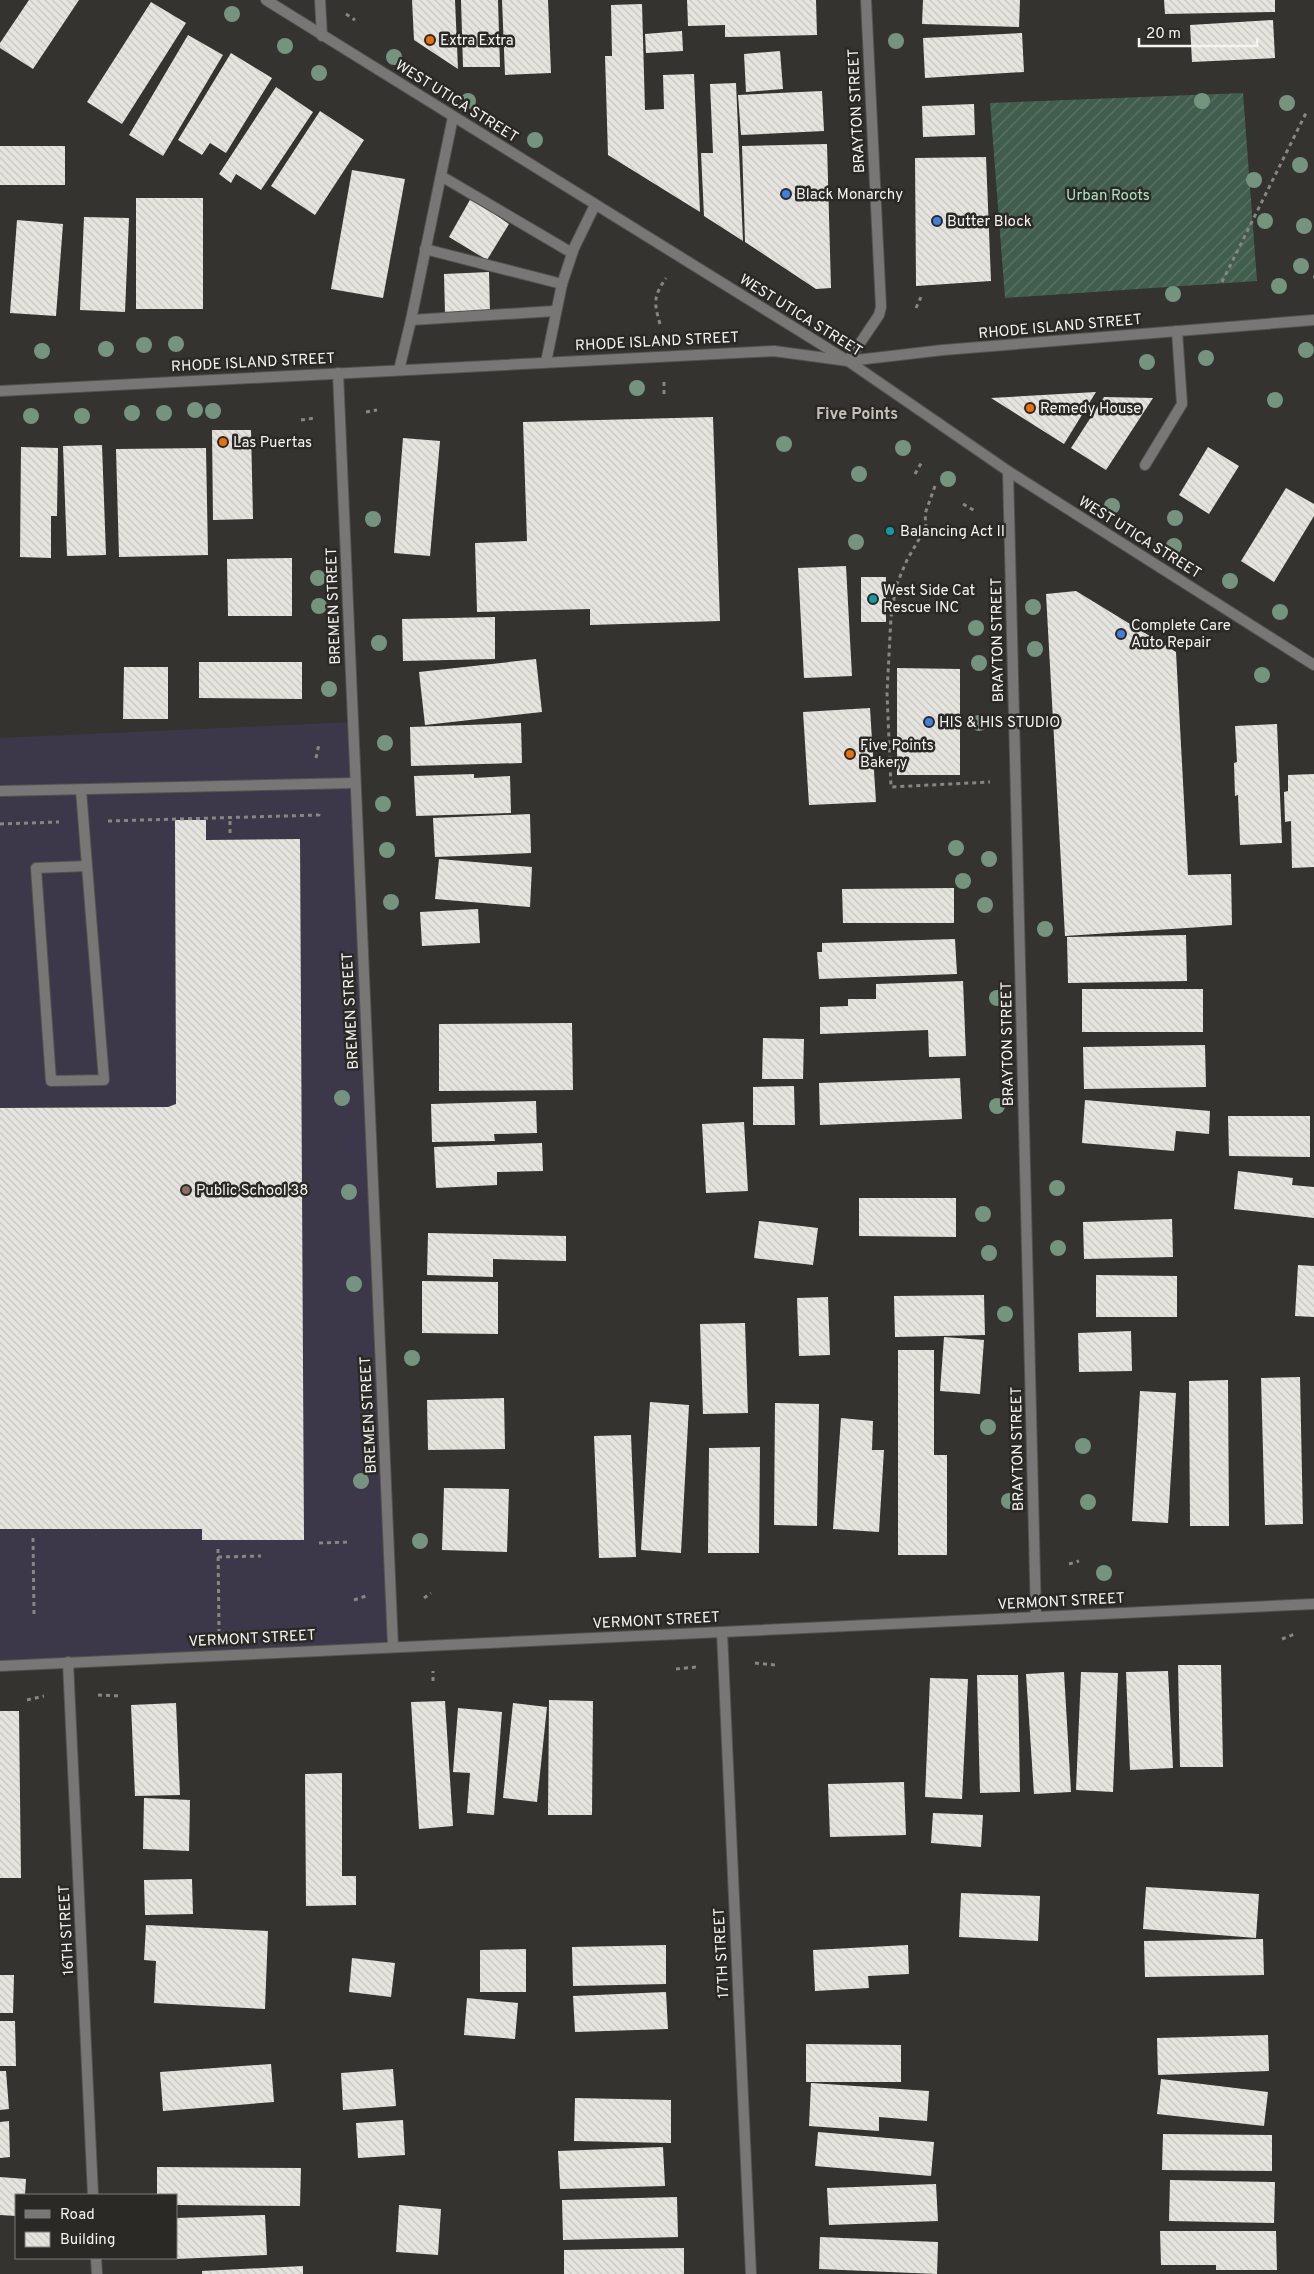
<svg xmlns="http://www.w3.org/2000/svg" width="1314" height="2274" font-family="Overpass,sans-serif">
<style>
.commercial{fill:#3d3849}
.garden{fill:url(#garden-furrows)}
.building{fill:url(#building-back-hatch)}
.lines{fill:none;stroke-linecap:round;stroke-linejoin:round}
.service-casing{stroke:#54524e;stroke-width:12}
.minor-casing{stroke:#54524e;stroke-width:12}
.path{stroke:#878682;stroke-width:3;stroke-dasharray:4 4;stroke-linecap:butt}
.service{stroke:#797775;stroke-width:10}
.minor{stroke:#797775;stroke-width:10}
.tree{fill:#759480}
.food-dot{fill:#e8710a;stroke:#2b2925;stroke-width:2}
.shop-dot{fill:#3f7fe0;stroke:#2b2925;stroke-width:2}
.culture-dot{fill:#0f9aa8;stroke:#2b2925;stroke-width:2}
.education-dot{fill:#8d6e63;stroke:#2b2925;stroke-width:2}
.labels{text-anchor:middle;stroke-width:5;stroke-linejoin:round;paint-order:stroke}
.poi-label{font-size:15px;fill:#f5f4f1;stroke:#2b2925;text-anchor:start}
.street-label{font-size:15px;fill:#f5f4f1;stroke:#2b2925}
.park-label{font-size:15px;fill:#aae4c3;stroke:#2b2925}
.neighbourhood-label{font-size:16px;font-weight:bold;fill:#c3c0ba;stroke:#2b2925}
</style>
<defs>
<pattern id="garden-furrows" width="10" height="10" patternUnits="userSpaceOnUse" patternTransform="scale(1.25)"><rect width="10" height="10" fill="#415d4d"/><path d="M-1 1l2-2M0 10L10 0M9 11l2-2" fill="none" stroke="#5d7567"/></pattern>
<pattern id="building-back-hatch" width="6" height="6" patternUnits="userSpaceOnUse" patternTransform="scale(1.25)"><rect width="6" height="6" fill="#e6e4de"/><path d="M-1 5l2 2M0 0l6 6M5-1l2 2" fill="none" stroke="#c7c5c0"/></pattern>
</defs>
<rect width="100%" height="100%" fill="#35332f"/>
<polygon class="commercial" points="353,722 393,1647 0,1665 0,738"/>
<polygon class="garden" points="1243,93 1257,281 1005,298 990,103"/>
<g class="building">
<polygon points="29,0 79,0 33,69 0,48 0,43"/>
<polygon points="412,0 455,0 458,69 414,40"/>
<polygon points="461,0 498,0 500,67 463,67"/>
<polygon points="502,0 548,0 551,73 505,75"/>
<polygon points="687,0 816,0 817,35 725,37 725,25 688,26"/>
<polygon points="923,0 1020,0 1019,27 922,24"/>
<polygon points="1164,0 1275,0 1275,12 1165,14"/>
<polygon points="151,2 186,23 122,124 87,102"/>
<polygon points="642,4 645,110 664,109 663,75 694,74 700,212 608,155 605,56 612,56 611,5"/>
<polygon points="1273,20 1275,58 1192,62 1190,25"/>
<polygon points="682,31 683,51 646,53 645,34"/>
<polygon points="1022,33 1024,72 925,78 923,38"/>
<polygon points="188,35 223,55 163,156 129,135"/>
<polygon points="780,51 783,89 746,92 744,54"/>
<polygon points="231,53 272,78 226,153 210,143 202,155 178,140"/>
<polygon points="736,83 743,241 704,216 701,153 713,153 710,84"/>
<polygon points="276,87 313,112 261,190 236,174 231,183 219,174"/>
<polygon points="822,91 824,131 741,135 738,95"/>
<polygon points="974,104 975,135 923,137 922,106"/>
<polygon points="320,111 364,140 315,215 271,186"/>
<polygon points="827,144 831,288 816,289 745,242 742,146"/>
<rect x="0" y="146" width="65" height="39"/>
<polygon points="986,157 991,281 916,286 915,158"/>
<polygon points="352,170 405,179 383,298 331,289"/>
<rect x="136" y="198" width="67" height="111"/>
<polygon points="471,198 509,224 487,260 449,237"/>
<polygon points="84,217 129,218 125,312 80,310"/>
<polygon points="17,220 63,224 56,316 10,313"/>
<polygon points="489,272 490,313 445,314 444,274"/>
<polygon points="1096,392 1064,444 991,398"/>
<polygon points="1104,397 1153,398 1106,470 1071,448"/>
<polygon points="713,417 720,621 590,625 590,609 477,612 475,543 527,541 523,422"/>
<polygon points="212,430 251,430 253,519 213,520"/>
<polygon points="403,438 440,441 430,556 394,553"/>
<polygon points="102,445 106,555 67,556 63,446"/>
<polygon points="21,447 58,448 57,516 51,516 51,558 20,557"/>
<polygon points="1208,447 1239,466 1209,514 1179,495"/>
<polygon points="206,448 208,555 119,557 116,449"/>
<polygon points="1286,488 1314,504 1314,516 1274,582 1241,561"/>
<polygon points="292,558 292,616 228,616 227,559"/>
<polygon points="846,566 852,676 804,678 798,568"/>
<rect x="861" y="577" width="25" height="45"/>
<polygon points="1076,591 1176,652 1188,875 1231,874 1232,925 1065,936 1046,594"/>
<polygon points="495,617 495,659 403,661 402,619"/>
<polygon points="536,659 542,712 425,725 419,672"/>
<polygon points="199,662 302,662 302,699 199,698"/>
<polygon points="124,667 168,667 168,719 123,719"/>
<polygon points="897,668 960,669 960,775 897,775"/>
<polygon points="870,708 876,802 809,805 803,712"/>
<polygon points="521,723 522,763 411,766 410,727"/>
<polygon points="1277,724 1282,843 1240,845 1238,795 1235,796 1234,763 1237,762 1235,726"/>
<polygon points="474,774 474,778 510,776 511,813 416,816 414,776"/>
<polygon points="1314,774 1314,867 1292,868 1291,821 1285,822 1284,792 1288,791 1288,775"/>
<polygon points="530,814 531,853 435,857 433,818"/>
<polygon points="175,820 206,820 206,840 300,839 304,1540 202,1540 202,1529 0,1529 0,1108 168,1107 176,1104"/>
<polygon points="439,859 532,867 530,907 435,899"/>
<polygon points="954,888 954,923 843,923 842,889"/>
<polygon points="478,909 480,943 422,946 420,912"/>
<polygon points="1186,935 1187,981 1068,983 1067,937"/>
<polygon points="955,939 957,974 819,979 817,952 822,952 822,943"/>
<polygon points="963,981 966,1056 929,1057 928,1030 820,1034 820,1007 848,1006 848,999 876,999 876,984"/>
<rect x="1082" y="989" width="121" height="43"/>
<polygon points="572,1023 573,1090 439,1091 439,1024"/>
<polygon points="763,1038 804,1039 803,1079 762,1079"/>
<polygon points="1205,1045 1206,1087 1084,1089 1083,1047"/>
<polygon points="960,1078 962,1119 820,1125 819,1083"/>
<polygon points="794,1086 795,1125 753,1125 753,1087"/>
<polygon points="1085,1100 1210,1111 1209,1134 1176,1131 1174,1151 1082,1143"/>
<polygon points="536,1101 537,1133 494,1134 495,1141 432,1142 431,1104"/>
<polygon points="1228,1116 1310,1116 1310,1157 1229,1156"/>
<polygon points="744,1122 748,1191 706,1193 702,1124"/>
<polygon points="542,1143 543,1171 497,1172 497,1185 436,1188 434,1147"/>
<polygon points="1238,1171 1293,1178 1292,1185 1314,1187 1314,1218 1234,1209"/>
<polygon points="859,1198 956,1198 956,1237 859,1236"/>
<polygon points="1172,1219 1173,1257 1084,1259 1083,1222"/>
<polygon points="759,1221 818,1228 813,1265 754,1258"/>
<polygon points="428,1233 566,1236 566,1261 493,1259 493,1277 427,1275"/>
<polygon points="1298,1265 1314,1266 1314,1317 1295,1316"/>
<polygon points="1096,1275 1177,1276 1177,1317 1096,1317"/>
<polygon points="422,1281 498,1282 498,1334 422,1333"/>
<polygon points="984,1295 985,1335 895,1337 894,1296"/>
<polygon points="828,1297 830,1355 799,1356 797,1298"/>
<polygon points="745,1323 748,1413 703,1414 700,1324"/>
<polygon points="1131,1331 1132,1371 1079,1372 1078,1333"/>
<polygon points="944,1337 984,1340 980,1394 940,1391"/>
<polygon points="898,1350 934,1350 934,1455 947,1455 947,1555 898,1555"/>
<polygon points="1300,1377 1303,1524 1265,1525 1261,1378"/>
<polygon points="1228,1380 1229,1526 1190,1526 1189,1381"/>
<polygon points="1140,1391 1176,1393 1168,1523 1132,1521"/>
<polygon points="504,1398 505,1449 428,1450 427,1400"/>
<polygon points="650,1402 689,1405 681,1553 641,1550"/>
<polygon points="775,1403 819,1404 817,1526 774,1525"/>
<polygon points="841,1418 873,1421 872,1450 884,1450 879,1532 833,1529"/>
<polygon points="631,1435 636,1557 599,1558 594,1436"/>
<polygon points="760,1447 759,1553 708,1553 709,1448"/>
<polygon points="444,1488 509,1489 507,1552 442,1550"/>
<polygon points="1178,1665 1221,1665 1223,1767 1180,1767"/>
<polygon points="1168,1671 1173,1768 1130,1770 1126,1672"/>
<polygon points="1064,1672 1071,1792 1034,1794 1026,1674"/>
<polygon points="1081,1672 1118,1673 1113,1792 1076,1790"/>
<polygon points="977,1675 1018,1675 1020,1792 980,1793"/>
<polygon points="930,1678 968,1679 962,1799 925,1797"/>
<polygon points="549,1700 593,1701 592,1815 548,1815"/>
<polygon points="445,1701 453,1826 419,1829 411,1702"/>
<polygon points="176,1703 180,1795 135,1796 131,1705"/>
<polygon points="513,1703 547,1707 537,1802 503,1798"/>
<polygon points="458,1708 502,1712 494,1815 467,1813 470,1773 453,1772"/>
<polygon points="0,1711 19,1711 21,1878 0,1878"/>
<polygon points="342,1773 342,1876 356,1876 356,1905 306,1906 305,1774"/>
<polygon points="904,1782 906,1835 830,1837 828,1784"/>
<polygon points="144,1798 190,1800 189,1851 143,1849"/>
<polygon points="933,1813 983,1815 981,1847 931,1843"/>
<polygon points="192,1879 193,1914 145,1915 144,1880"/>
<polygon points="1146,1887 1259,1894 1256,1938 1143,1929"/>
<polygon points="961,1893 1040,1896 1038,1941 959,1937"/>
<polygon points="146,1925 268,1931 265,2009 154,2003 156,1961 144,1960"/>
<polygon points="1263,1939 1264,1975 1145,1977 1144,1941"/>
<polygon points="666,1945 666,1984 573,1986 572,1947"/>
<polygon points="908,1945 909,1974 868,1976 869,1988 815,1991 813,1950"/>
<polygon points="526,1949 526,1992 480,1992 480,1950"/>
<polygon points="352,1958 395,1963 391,1997 349,1992"/>
<polygon points="0,1975 14,1975 13,2013 0,2013"/>
<polygon points="666,1992 668,2029 575,2032 573,1996"/>
<polygon points="467,1998 518,2003 515,2039 464,2035"/>
<polygon points="0,2021 15,2021 16,2066 0,2066"/>
<polygon points="1268,2035 1269,2071 1158,2075 1157,2038"/>
<polygon points="806,2044 901,2045 901,2082 806,2082"/>
<polygon points="271,2064 274,2102 163,2111 160,2072"/>
<polygon points="393,2069 396,2106 343,2110 341,2073"/>
<polygon points="0,2071 6,2071 9,2109 0,2110"/>
<polygon points="1161,2079 1268,2092 1264,2126 1157,2114"/>
<polygon points="811,2083 929,2091 927,2121 879,2117 879,2131 809,2126"/>
<polygon points="575,2098 671,2100 671,2143 574,2141"/>
<polygon points="403,2120 405,2155 358,2158 356,2123"/>
<polygon points="9,2121 10,2157 0,2158 0,2122"/>
<polygon points="818,2132 934,2142 931,2176 815,2166"/>
<polygon points="1163,2134 1272,2135 1272,2171 1162,2170"/>
<polygon points="663,2147 665,2186 560,2189 558,2151"/>
<polygon points="157,2167 301,2168 300,2206 176,2205 176,2195 157,2195"/>
<polygon points="0,2177 26,2179 25,2195 16,2195 16,2216 0,2215"/>
<polygon points="1170,2180 1275,2182 1274,2223 1169,2221"/>
<polygon points="936,2184 938,2221 829,2225 827,2188"/>
<polygon points="677,2197 678,2237 563,2240 562,2200"/>
<polygon points="399,2205 441,2209 438,2255 396,2252"/>
<polygon points="265,2215 267,2255 176,2259 176,2218"/>
<polygon points="1160,2231 1276,2231 1277,2270 1216,2270 1216,2265 1161,2265"/>
<polygon points="820,2237 938,2242 937,2274 819,2269"/>
<polygon points="684,2248 684,2274 564,2274 564,2250"/>
<polygon points="303,2266 303,2274 202,2274 202,2271"/>
</g>
<g class="lines">
<g class="service-casing">
<g id="service">
<polyline points="441,176 572,253"/>
<polyline points="425,249 562,284"/>
<polyline points="411,320 555,311"/>
<polyline points="546,362 562,284 574,248 595,205"/>
<polyline points="399,370 411,320 453,117"/>
<polyline points="1145,465 1182,404 1177,331"/>
<polyline points="81,790 104,1080 51,1081 36,868 87,866"/>
<polyline points="0,791 355,783"/>
</g>
</g>
<g class="minor-casing">
<g id="minor">
<polyline points="266,0 848,361 1008,471 1314,665"/>
<polyline points="320,0 322,36"/>
<polyline points="848,361 879,315 881,307 866,0"/>
<polyline points="338,373 393,1647"/>
<polyline points="0,391 774,351 848,361 943,350 1314,320"/>
<polyline points="1008,471 1036,1617"/>
<polyline points="722,1632 751,2274"/>
<polyline points="68,1662 93,2195"/>
<polyline points="0,1666 1314,1604"/>
<polyline points="96,2258 97,2274"/>
</g>
</g>
<g class="path">
<polyline points="346,14 355,20"/>
<polyline points="1313,277 1314,277"/>
<polyline points="1222,282 1306,113"/>
<polyline points="916,308 921,297"/>
<path d="M660 324C654 303 653 297 666 278"/>
<polyline points="664,382 664,397"/>
<polyline points="366,412 377,410"/>
<polyline points="301,420 315,418"/>
<polyline points="915,474 923,460"/>
<polyline points="935,486 925,514 926,527 907,560 896,586 891,617 887,693 891,787 990,782"/>
<polyline points="963,504 975,511"/>
<polyline points="316,758 319,744"/>
<polyline points="108,821 319,815 319,810"/>
<polyline points="0,824 59,822"/>
<polyline points="230,833 230,817"/>
<polyline points="33,1538 34,1614"/>
<polyline points="319,1543 351,1542"/>
<polyline points="218,1549 219,1631"/>
<polyline points="218,1557 261,1556"/>
<polyline points="1069,1564 1079,1561"/>
<polyline points="424,1598 431,1593"/>
<polyline points="354,1600 366,1596"/>
<polyline points="1282,1639 1295,1634"/>
<polyline points="755,1663 775,1665"/>
<polyline points="676,1669 697,1667"/>
<polyline points="433,1681 433,1671"/>
<polyline points="98,1695 122,1696"/>
<polyline points="27,1700 44,1696"/>
</g>
<use href="#service" class="service"/>
<use href="#minor" class="minor"/>
</g>
<g class="tree">
<circle cx="232" cy="14" r="8"/>
<circle cx="896" cy="41" r="8"/>
<circle cx="285" cy="46" r="8"/>
<circle cx="394" cy="57" r="8"/>
<circle cx="319" cy="73" r="8"/>
<circle cx="468" cy="101" r="8"/>
<circle cx="1202" cy="101" r="8"/>
<circle cx="1287" cy="103" r="8"/>
<circle cx="535" cy="140" r="8"/>
<circle cx="1300" cy="165" r="8"/>
<circle cx="1254" cy="180" r="8"/>
<circle cx="1265" cy="221" r="8"/>
<circle cx="1304" cy="226" r="8"/>
<circle cx="1301" cy="266" r="8"/>
<circle cx="1279" cy="286" r="8"/>
<circle cx="1173" cy="294" r="8"/>
<circle cx="176" cy="344" r="8"/>
<circle cx="144" cy="345" r="8"/>
<circle cx="106" cy="349" r="8"/>
<circle cx="1306" cy="350" r="8"/>
<circle cx="42" cy="351" r="8"/>
<circle cx="1206" cy="358" r="8"/>
<circle cx="1147" cy="362" r="8"/>
<circle cx="637" cy="388" r="8"/>
<circle cx="1275" cy="400" r="8"/>
<circle cx="195" cy="410" r="8"/>
<circle cx="213" cy="411" r="8"/>
<circle cx="132" cy="413" r="8"/>
<circle cx="164" cy="413" r="8"/>
<circle cx="31" cy="416" r="8"/>
<circle cx="82" cy="416" r="8"/>
<circle cx="784" cy="444" r="8"/>
<circle cx="903" cy="448" r="8"/>
<circle cx="859" cy="474" r="8"/>
<circle cx="948" cy="479" r="8"/>
<circle cx="1112" cy="506" r="8"/>
<circle cx="1175" cy="518" r="8"/>
<circle cx="373" cy="519" r="8"/>
<circle cx="856" cy="542" r="8"/>
<circle cx="1174" cy="546" r="8"/>
<circle cx="318" cy="578" r="8"/>
<circle cx="1230" cy="581" r="8"/>
<circle cx="319" cy="606" r="8"/>
<circle cx="1033" cy="607" r="8"/>
<circle cx="1280" cy="612" r="8"/>
<circle cx="976" cy="628" r="8"/>
<circle cx="379" cy="643" r="8"/>
<circle cx="1035" cy="649" r="8"/>
<circle cx="979" cy="663" r="8"/>
<circle cx="1262" cy="675" r="8"/>
<circle cx="329" cy="689" r="8"/>
<circle cx="979" cy="723" r="8"/>
<circle cx="385" cy="743" r="8"/>
<circle cx="383" cy="804" r="8"/>
<circle cx="956" cy="848" r="8"/>
<circle cx="387" cy="850" r="8"/>
<circle cx="989" cy="859" r="8"/>
<circle cx="963" cy="881" r="8"/>
<circle cx="391" cy="902" r="8"/>
<circle cx="985" cy="905" r="8"/>
<circle cx="1045" cy="929" r="8"/>
<circle cx="997" cy="998" r="8"/>
<circle cx="342" cy="1098" r="8"/>
<circle cx="997" cy="1106" r="8"/>
<circle cx="1057" cy="1188" r="8"/>
<circle cx="349" cy="1192" r="8"/>
<circle cx="983" cy="1214" r="8"/>
<circle cx="1058" cy="1248" r="8"/>
<circle cx="989" cy="1253" r="8"/>
<circle cx="354" cy="1284" r="8"/>
<circle cx="1005" cy="1314" r="8"/>
<circle cx="412" cy="1358" r="8"/>
<circle cx="988" cy="1427" r="8"/>
<circle cx="1083" cy="1446" r="8"/>
<circle cx="361" cy="1481" r="8"/>
<circle cx="1009" cy="1501" r="8"/>
<circle cx="1088" cy="1502" r="8"/>
<circle cx="420" cy="1541" r="8"/>
<circle cx="1104" cy="1573" r="8"/>
</g>
<g class="food-dot">
<circle cx="430" cy="40" r="5"/>
<circle cx="1030" cy="408" r="5"/>
<circle cx="223" cy="442" r="5"/>
<circle cx="850" cy="754" r="5"/>
</g>
<g class="shop-dot">
<circle cx="786" cy="194" r="5"/>
<circle cx="937" cy="221" r="5"/>
<circle cx="1121" cy="634" r="5"/>
<circle cx="929" cy="722" r="5"/>
</g>
<g class="culture-dot">
<circle cx="890" cy="531" r="5"/>
<circle cx="873" cy="599" r="5"/>
</g>
<circle class="education-dot" cx="186" cy="1190" r="5"/>
<g class="labels">
<g class="poi-label">
<text x="440" y="45">Extra Extra</text>
<text x="796" y="199">Black Monarchy</text>
<text x="947" y="226">Butter Block</text>
<text x="1040" y="413">Remedy House</text>
<text x="233" y="447">Las Puertas</text>
<text x="900" y="536">Balancing Act II</text>
<text x="883" y="595">West Side Cat<tspan x="883" dy="17">Rescue INC</tspan></text>
<text x="1131" y="630">Complete Care<tspan x="1131" dy="17">Auto Repair</tspan></text>
<text x="939" y="727">HIS &amp; HIS STUDIO</text>
<text x="860" y="750">Five Points<tspan x="860" dy="17">Bakery</tspan></text>
<text x="196" y="1195">Public School 38</text>
</g>
<g class="street-label">
<text transform="translate(457 101) rotate(32)" y="5">WEST UTICA STREET</text>
<text transform="translate(856 111) rotate(-93)" y="5">BRAYTON STREET</text>
<text transform="translate(801 315) rotate(32)" y="5">WEST UTICA STREET</text>
<text transform="translate(1060 326) rotate(-5)" y="5">RHODE ISLAND STREET</text>
<text transform="translate(657 341) rotate(-3)" y="5">RHODE ISLAND STREET</text>
<text transform="translate(253 362) rotate(-3)" y="5">RHODE ISLAND STREET</text>
<text transform="translate(1140 537) rotate(32)" y="5">WEST UTICA STREET</text>
<text transform="translate(333 606) rotate(-92)" y="5">BREMEN STREET</text>
<text transform="translate(997 640) rotate(-91)" y="5">BRAYTON STREET</text>
<text transform="translate(350 1011) rotate(-93)" y="5">BREMEN STREET</text>
<text transform="translate(1007 1044) rotate(-91)" y="5">BRAYTON STREET</text>
<text transform="translate(368 1415) rotate(-93)" y="5">BREMEN STREET</text>
<text transform="translate(1017 1449) rotate(-91)" y="5">BRAYTON STREET</text>
<text transform="translate(1061 1601) rotate(-3)" y="5">VERMONT STREET</text>
<text transform="translate(656 1620) rotate(-3)" y="5">VERMONT STREET</text>
<text transform="translate(252 1638) rotate(-3)" y="5">VERMONT STREET</text>
<text transform="translate(66 1930) rotate(-93)" y="5">16TH STREET</text>
<text transform="translate(721 1953) rotate(-93)" y="5">17TH STREET</text>
</g>
<g class="park-label">
<text x="1108" y="200">Urban Roots</text>
</g>
<g class="neighbourhood-label">
<text x="857" y="419">Five Points</text>
</g>
</g>
<rect x="15" y="2194" width="162" height="65" fill="#2b2925" stroke="#7c7a77"/>
<rect x="25" y="2210" width="25" height="8" fill="#797775" stroke="#7c7a77"/>
<text x="60" y="2219" font-size="15" fill="#f5f4f1">Road</text>
<rect x="25" y="2232" width="25" height="15" fill="url(#building-back-hatch)" stroke="#7c7a77"/>
<text x="60" y="2244" font-size="15" fill="#f5f4f1">Building</text>
<path d="M1139 38v8h118v-8" fill="none" stroke="#f5f4f1" stroke-width="2.5"/>
<text x="1146" y="38" font-size="15" fill="#f5f4f1" stroke="#2b2925" stroke-width="4" paint-order="stroke">20 m</text>
</svg>
